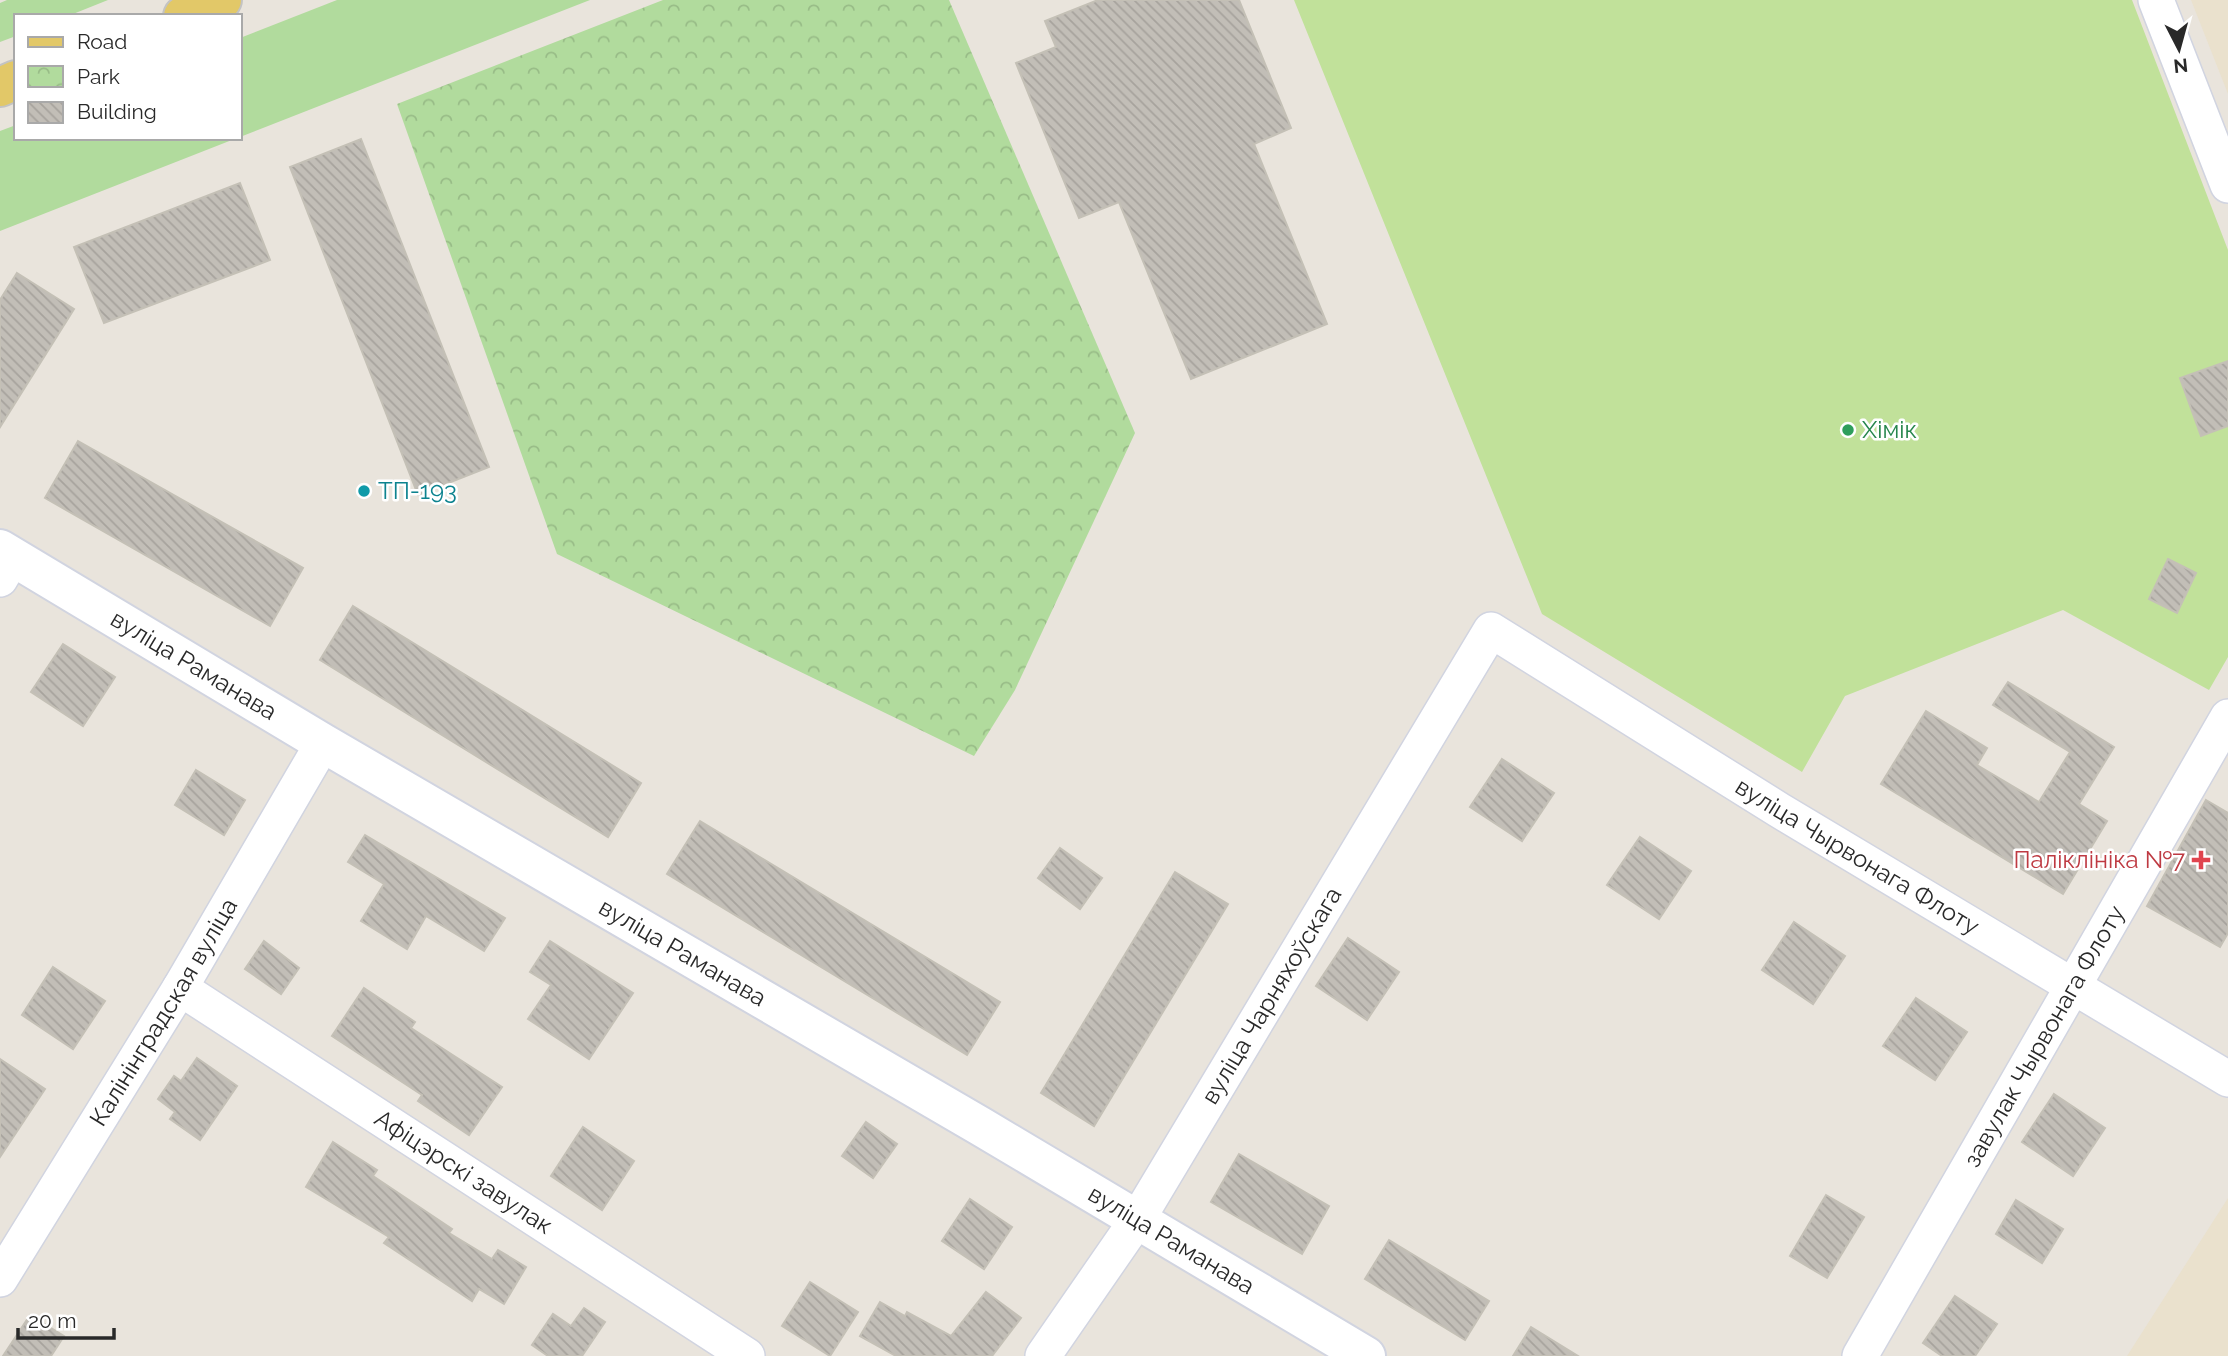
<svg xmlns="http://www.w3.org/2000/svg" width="2228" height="1356" font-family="Raleway,sans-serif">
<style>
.education{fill:#eae1cd}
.grass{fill:#b1db9d}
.park{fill:url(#park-crowns)}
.pitch{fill:#c1e19a}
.building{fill:url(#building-back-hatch);stroke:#c4c0b6;stroke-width:2}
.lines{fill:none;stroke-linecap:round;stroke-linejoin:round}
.street-casing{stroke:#d1d4e0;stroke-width:38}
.secondary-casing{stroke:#d1d4e0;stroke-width:42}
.primary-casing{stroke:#c3c3c3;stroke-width:42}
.street{stroke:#fff;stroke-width:35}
.secondary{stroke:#fff;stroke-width:38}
.primary{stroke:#e2c868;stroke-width:38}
.leisure-dot{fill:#2e9e5b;stroke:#fff;stroke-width:2.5}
.culture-dot{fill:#0f9aa8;stroke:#fff;stroke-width:2.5}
.health-dot{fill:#e0444e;stroke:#fff;stroke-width:2.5}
.labels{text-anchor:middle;stroke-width:5;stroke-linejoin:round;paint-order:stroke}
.leisure-label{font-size:24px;fill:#27864d;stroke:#fff;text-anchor:start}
.culture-label{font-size:24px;fill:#0d838f;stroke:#fff;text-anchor:start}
.street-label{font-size:24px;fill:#292929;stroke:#fff}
.health-label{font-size:24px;fill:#be3a42;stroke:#fff;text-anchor:end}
</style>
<defs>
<pattern id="park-crowns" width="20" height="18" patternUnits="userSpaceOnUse" patternTransform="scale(1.75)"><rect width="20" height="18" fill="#b1db9d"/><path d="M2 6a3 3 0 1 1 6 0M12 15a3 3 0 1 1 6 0" fill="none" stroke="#98bc87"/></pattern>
<pattern id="building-back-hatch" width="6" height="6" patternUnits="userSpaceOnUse" patternTransform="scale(1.75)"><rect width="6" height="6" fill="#c2beb7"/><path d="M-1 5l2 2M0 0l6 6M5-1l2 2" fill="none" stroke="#a7a39d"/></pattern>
</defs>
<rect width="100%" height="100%" fill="#e9e4dc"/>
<g class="education">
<polygon points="2191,0 2228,0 2228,94"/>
<polygon points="2228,1198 2228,1356 2127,1356"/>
</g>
<g class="grass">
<polygon points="7,0 108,0 68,16 16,16 16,36 0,42 0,3"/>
<polygon points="337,0 590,0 240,137 240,38"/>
<polygon points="16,125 16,138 237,138 0,231 0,131"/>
</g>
<polygon class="park" points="663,0 949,0 1135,433 1015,690 974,756 557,554 397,104"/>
<polygon class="pitch" points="1294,0 2132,0 2228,250 2228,657 2209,690 2063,610 1845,696 1802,772 1542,614"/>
<g class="building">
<polygon points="1098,0 1239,0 1291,128 1254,144 1327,324 1191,379 1119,202 1079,218 1016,63 1056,47 1045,21"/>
<polygon points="361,139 489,467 418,495 290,167"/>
<polygon points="240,183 270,260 104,323 74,247"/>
<polygon points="17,273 74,309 0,427 0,300"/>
<polygon points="2228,361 2228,426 2201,436 2180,378"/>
<polygon points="78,441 303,568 270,626 45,498"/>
<polygon points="2168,559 2196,573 2177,613 2149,599"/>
<polygon points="353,606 641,783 608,837 320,660"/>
<polygon points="63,644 115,677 83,726 31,692"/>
<polygon points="2008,682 2114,747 2079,804 2107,821 2063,894 1881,784 1926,711 1987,748 1977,765 2039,802 2070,752 1993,705"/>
<polygon points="1502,759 1554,793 1522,841 1470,807"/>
<polygon points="196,770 245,800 224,835 175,805"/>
<polygon points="2206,800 2228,813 2228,933 2220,947 2147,906"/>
<polygon points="700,821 1000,1002 967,1055 667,874"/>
<polygon points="365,835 505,918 484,951 426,916 407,949 361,921 384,884 348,862"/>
<polygon points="1640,837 1691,871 1659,919 1607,885"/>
<polygon points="1060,848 1102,878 1080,909 1038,878"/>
<polygon points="1175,872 1228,904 1094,1126 1041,1093"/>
<polygon points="1794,922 1845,956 1813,1004 1762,970"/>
<polygon points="1348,938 1399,972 1367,1020 1316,986"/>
<polygon points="264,941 299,968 281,994 245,969"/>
<polygon points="550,941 633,993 589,1059 528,1019 551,985 530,972"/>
<polygon points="53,967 105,1001 73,1049 22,1015"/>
<polygon points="364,988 415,1022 411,1028 502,1087 469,1135 418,1101 422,1095 332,1036"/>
<polygon points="1916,998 1967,1032 1935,1080 1883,1046"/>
<polygon points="197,1058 237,1086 200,1140 170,1119 175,1112 158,1099 174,1076 181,1081"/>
<polygon points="0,1059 45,1089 0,1157"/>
<polygon points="2054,1094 2105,1128 2073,1176 2022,1142"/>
<polygon points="866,1122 897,1144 873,1178 842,1156"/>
<polygon points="583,1127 634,1161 602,1210 551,1176"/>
<polygon points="333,1142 377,1170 373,1176 452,1229 449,1233 492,1259 498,1250 526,1267 504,1304 479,1289 472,1301 384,1243 389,1237 306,1187"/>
<polygon points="1239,1154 1329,1206 1302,1254 1211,1202"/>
<polygon points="1826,1195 1864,1217 1827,1278 1790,1256"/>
<polygon points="970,1199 1012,1227 984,1269 942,1241"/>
<polygon points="2016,1200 2063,1229 2042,1263 1996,1234"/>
<polygon points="1389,1240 1489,1301 1465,1340 1365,1279"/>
<polygon points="810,1282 858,1312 830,1356 782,1326"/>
<polygon points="986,1292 1021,1318 992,1356 896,1356 860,1336 880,1302 905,1316 907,1312 951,1336"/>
<polygon points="1955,1296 1997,1324 1975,1356 1942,1356 1923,1343"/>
<polygon points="584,1308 605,1322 582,1356 548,1356 532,1345 553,1314 571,1326"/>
<polygon points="30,1315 64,1336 51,1356 3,1356"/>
<polygon points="1531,1327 1578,1356 1513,1356"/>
</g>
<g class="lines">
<g class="street-casing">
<g id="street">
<polyline points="2156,0 2228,185"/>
<polyline points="0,579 13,557"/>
<path id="s1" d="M180 988 747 1356"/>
<path id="s2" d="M0 1279 180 988 323 743"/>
<path id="s3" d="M1043 1356 1137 1220 1491 630 1779 810 2228 1079"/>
<path id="s4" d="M1860 1356 2228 717"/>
</g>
</g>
<g class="secondary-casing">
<g id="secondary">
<path id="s5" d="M0 549 323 743 980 1126 1366 1356"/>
</g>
</g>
<g class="primary-casing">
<g id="primary">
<polyline points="183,16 222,0"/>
<polyline points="0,87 16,80"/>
</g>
</g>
<use href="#street" class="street"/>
<use href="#secondary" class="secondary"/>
<use href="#primary" class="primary"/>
</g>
<circle class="leisure-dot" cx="1848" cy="430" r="7"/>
<circle class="culture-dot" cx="364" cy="491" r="7"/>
<path class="health-dot" d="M2197.5 849.5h7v7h7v7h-7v7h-7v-7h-7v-7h7z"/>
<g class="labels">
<g class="leisure-label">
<text x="1862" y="438">Хімік</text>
</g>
<g class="culture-label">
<text x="378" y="499">ТП-193</text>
</g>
<g class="street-label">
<text dy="8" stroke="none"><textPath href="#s5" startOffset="226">вуліца Раманава</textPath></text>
<text dy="8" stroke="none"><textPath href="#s3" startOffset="1284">вуліца Чырвонага Флоту</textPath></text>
<text dy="8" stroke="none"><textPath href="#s5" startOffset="793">вуліца Раманава</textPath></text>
<text dy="8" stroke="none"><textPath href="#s3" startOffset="427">вуліца Чарняхоўскага</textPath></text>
<text dy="8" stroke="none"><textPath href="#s2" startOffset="313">Калінінградская вуліца</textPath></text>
<text dy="8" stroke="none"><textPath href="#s4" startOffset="369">завулак Чырвонага Флоту</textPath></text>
<text dy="8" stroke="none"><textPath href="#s1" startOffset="338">Афіцэрскі завулак</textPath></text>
<text dy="8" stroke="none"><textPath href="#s5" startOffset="1360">вуліца Раманава</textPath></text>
</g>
<g class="health-label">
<text x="2185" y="868">Паліклініка №7</text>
</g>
</g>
<rect x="14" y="14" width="228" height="126" fill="#ffffff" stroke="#a9a9a9" stroke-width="2"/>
<rect x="28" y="37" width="35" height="10" fill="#e2c868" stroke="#a9a9a9" stroke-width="2"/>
<text x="77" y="49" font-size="21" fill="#292929">Road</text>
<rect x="28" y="66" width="35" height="21" fill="url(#park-crowns)" stroke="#a9a9a9" stroke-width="2"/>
<text x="77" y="84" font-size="21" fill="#292929">Park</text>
<rect x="28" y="102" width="35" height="21" fill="url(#building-back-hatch)" stroke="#a9a9a9" stroke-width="2"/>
<text x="77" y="119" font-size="21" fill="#292929">Building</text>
<g transform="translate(2179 49) rotate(174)" stroke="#ffffff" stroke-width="5" paint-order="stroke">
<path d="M0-5L12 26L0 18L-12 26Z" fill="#292929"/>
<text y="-10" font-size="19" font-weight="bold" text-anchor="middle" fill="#292929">N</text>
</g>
<path d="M18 1328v10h96v-10" fill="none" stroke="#292929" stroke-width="3.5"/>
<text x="28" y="1328" font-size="21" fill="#292929" stroke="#ffffff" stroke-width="5" paint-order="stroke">20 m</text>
</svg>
